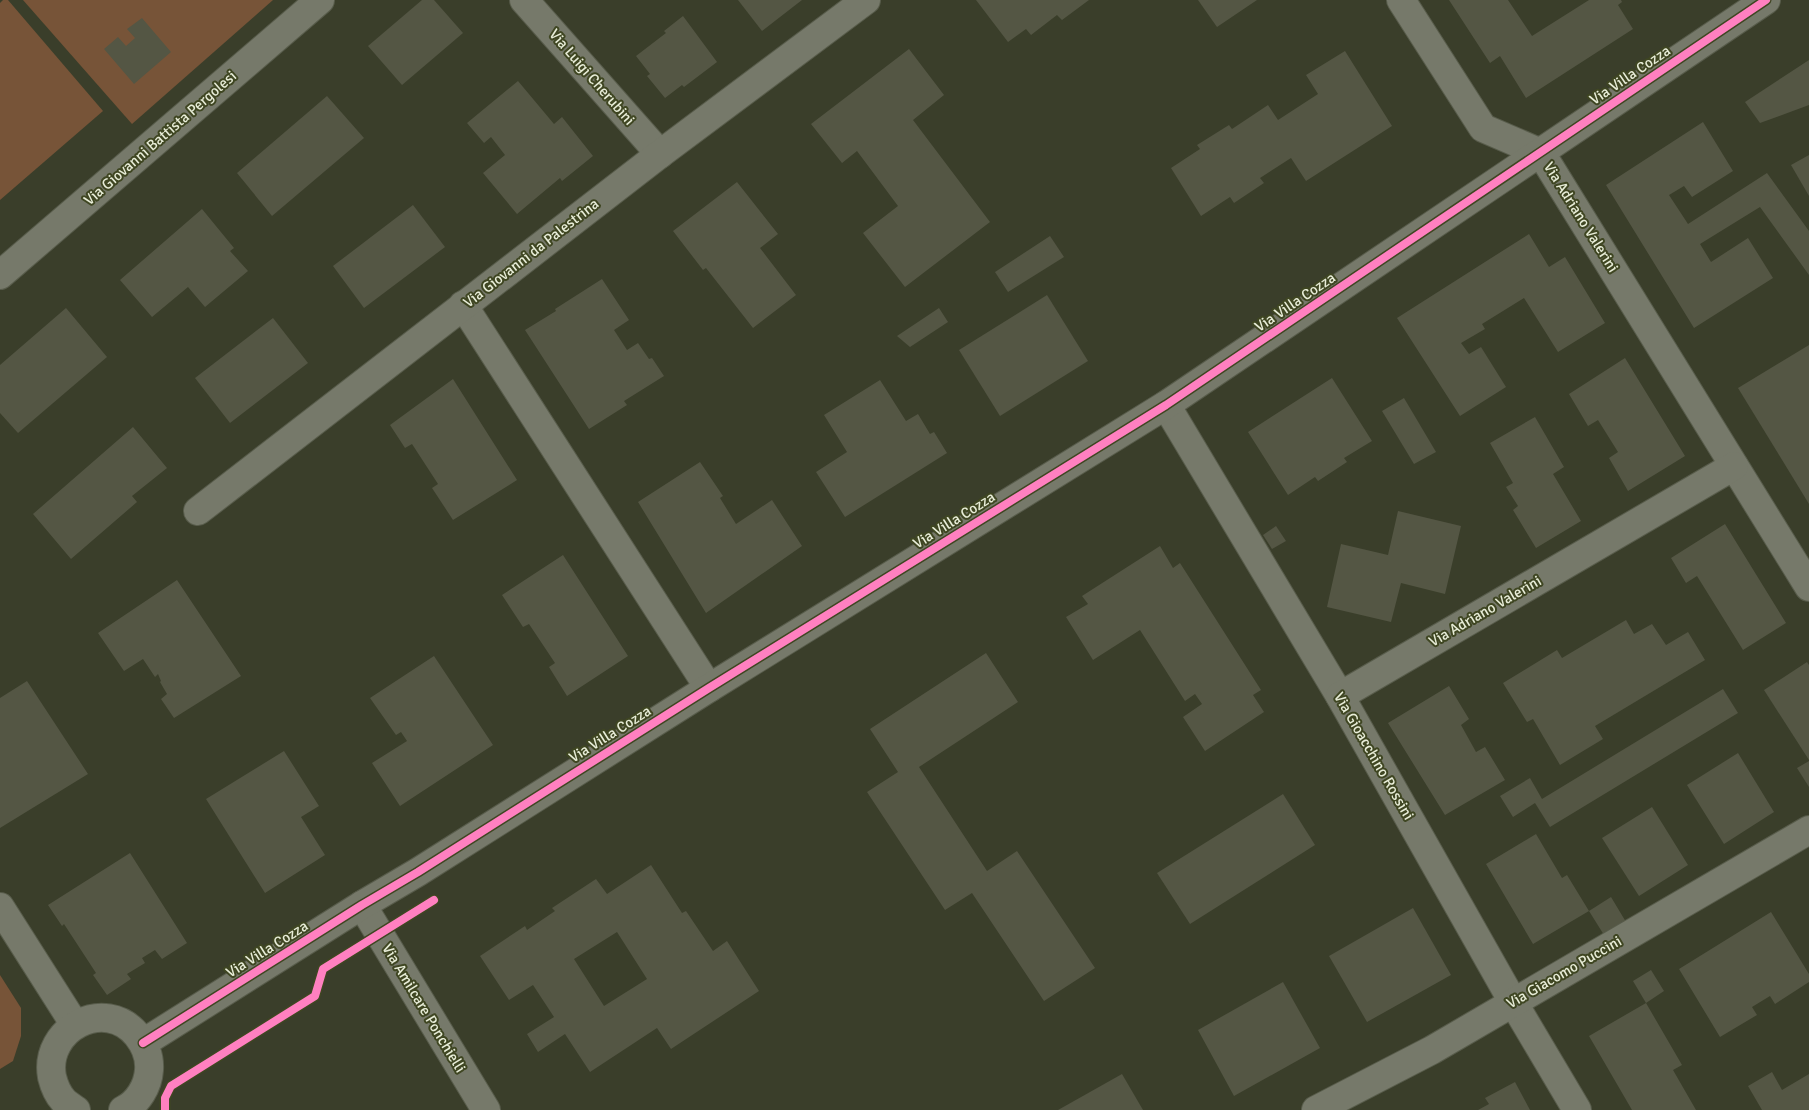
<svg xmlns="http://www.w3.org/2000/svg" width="1809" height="1110" font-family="Signika,sans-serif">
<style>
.green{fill:#775438}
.building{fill:#545644;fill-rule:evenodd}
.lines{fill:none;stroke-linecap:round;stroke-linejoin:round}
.minor-casing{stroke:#585c4b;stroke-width:30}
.minor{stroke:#76796a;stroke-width:28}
.cycleway-casing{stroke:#3f4622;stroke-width:11}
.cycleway{stroke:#ff80c0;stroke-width:8}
.labels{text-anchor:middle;stroke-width:4;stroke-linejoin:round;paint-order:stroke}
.street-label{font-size:15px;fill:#e8edd8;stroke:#3f4622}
</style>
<rect width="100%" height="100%" fill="#3a3e2a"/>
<g class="green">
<polygon points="3,0 8,0 103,111 0,200 0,3"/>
<polygon points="23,0 273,0 132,124"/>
<polygon points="0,975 21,1008 21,1036 13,1061 0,1069"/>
</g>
<g class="building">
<polygon points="422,0 434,0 463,33 402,85 368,46"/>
<polygon points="738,0 802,0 762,31"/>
<polygon points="976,0 1089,0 1062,20 1057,15 1031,35 1026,29 1008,42"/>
<polygon points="1198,0 1257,0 1217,27"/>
<polygon points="1449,0 1508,0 1532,36 1589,0 1621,0 1622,2 1618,5 1633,29 1526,98 1500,56 1490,63"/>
<polygon points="683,16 717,62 684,87 682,85 665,98 647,76 650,74 636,56 666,33 664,31"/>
<polygon points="142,18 171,52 134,84 104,49 118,37 126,46 135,38 127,29"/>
<polygon points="909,49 944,95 913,120 990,222 905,287 863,233 898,206 857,151 842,163 811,124"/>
<polygon points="1345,51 1392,126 1306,181 1291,158 1260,178 1264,183 1234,203 1230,197 1201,216 1171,168 1200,149 1197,145 1229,125 1232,129 1268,105 1278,120 1318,94 1306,75"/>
<polygon points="1809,60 1809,105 1760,123 1745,102"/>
<polygon points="518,81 554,124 562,117 593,156 562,181 560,178 517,214 483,173 505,155 491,137 484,143 467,123"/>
<polygon points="327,96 364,138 272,216 237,173"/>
<polygon points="1703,122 1733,171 1692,197 1684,186 1669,195 1688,224 1767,173 1809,231 1809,275 1760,207 1700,244 1711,262 1748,238 1773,278 1694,328 1606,185"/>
<polygon points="1809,155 1809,196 1791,165"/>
<polygon points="737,182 778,234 760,248 796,295 753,328 706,268 703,270 673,231"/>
<polygon points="413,205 445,247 364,308 333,266"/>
<polygon points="202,209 234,248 230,251 248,271 205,307 188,287 152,317 120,280"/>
<polygon points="1529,234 1549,267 1565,257 1605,323 1558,352 1524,298 1482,324 1485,329 1461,343 1469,354 1481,347 1506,387 1460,416 1397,318"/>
<polygon points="1050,236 1064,257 1008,292 995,272"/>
<polygon points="602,279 629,320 614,330 627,350 638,343 649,359 652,358 664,376 624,401 627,405 589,429 525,330 556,311 555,309"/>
<polygon points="1047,295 1088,361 1000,416 959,350"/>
<polygon points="66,308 107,357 18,433 0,413 0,365"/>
<polygon points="939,308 948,322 910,347 897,336"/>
<polygon points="273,318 308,363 230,423 195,378"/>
<polygon points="1809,345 1809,504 1738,388"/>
<polygon points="1625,358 1685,456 1628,491 1609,458 1618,452 1598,420 1588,426 1569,394"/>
<polygon points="1332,378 1372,441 1344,458 1347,462 1318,481 1315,477 1288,495 1248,432"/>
<polygon points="453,379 517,480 453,520 432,488 438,484 412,444 405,448 390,425"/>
<polygon points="880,380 906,421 918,414 930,434 934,432 947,453 845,517 816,472 847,452 824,415"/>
<polygon points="1404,398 1436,452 1414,464 1382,411"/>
<polygon points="1535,417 1564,467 1553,474 1581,521 1536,548 1513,510 1518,506 1506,487 1513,483 1490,443"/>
<polygon points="133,427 167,468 132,496 137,502 71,559 33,514"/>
<polygon points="700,462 723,496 720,498 736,524 772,500 802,546 706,613 638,502"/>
<polygon points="1398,511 1461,526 1445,594 1401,583 1391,622 1327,607 1341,544 1388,555"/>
<polygon points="1725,524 1786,623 1743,650 1697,576 1686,583 1671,558"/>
<polygon points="1276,526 1286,541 1272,549 1263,535"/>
<polygon points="1160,546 1173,568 1180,563 1261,690 1253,695 1264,712 1205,751 1183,717 1202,704 1195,694 1185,701 1140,630 1093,660 1066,617 1088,604 1082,596"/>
<polygon points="563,555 628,656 567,696 549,667 555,663 529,624 523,627 502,595"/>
<polygon points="177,580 241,676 174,718 161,699 167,694 160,682 161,681 158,674 155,677 143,659 124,671 98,633"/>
<polygon points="1626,620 1634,634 1652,624 1666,645 1688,632 1705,660 1595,726 1603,739 1560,765 1533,719 1527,722 1503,683 1557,650 1562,658"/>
<polygon points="986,653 1018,702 919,767 987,871 1017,851 1095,968 1044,1001 972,893 945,910 867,792 898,772 870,729"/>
<polygon points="434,656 493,745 400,806 372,763 407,741 401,732 396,735 370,698"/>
<polygon points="1807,662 1809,665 1809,760 1764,690"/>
<polygon points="27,681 88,774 0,828 0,698"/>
<polygon points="1449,686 1469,719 1461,725 1476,752 1485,747 1505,780 1445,815 1388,723"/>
<polygon points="1723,689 1738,713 1550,827 1535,803 1513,817 1500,796 1530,778 1542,799"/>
<polygon points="284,751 319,806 301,817 325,855 265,893 206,799"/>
<polygon points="1738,753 1774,812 1724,844 1687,785"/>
<polygon points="1809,761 1809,787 1797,768"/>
<polygon points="1283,794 1315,845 1190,924 1157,873"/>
<polygon points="1652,807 1688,865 1639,896 1602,838"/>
<polygon points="1536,834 1562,878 1567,875 1589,911 1533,944 1486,864"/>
<polygon points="130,853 187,943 162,959 155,950 142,958 145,963 127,974 131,979 107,995 93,975 96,973 64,924 62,926 48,905"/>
<path d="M651 865 682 913 686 911 713 951 727 941 759 991 671 1049 657 1028 590 1072 565 1034 538 1052 527 1034 554 1017 533 985 509 1000 480 956 525 926 527 930 555 911 552 908 596 879 607 894ZM617 932 647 979 604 1006 574 959Z"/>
<polygon points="1611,897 1626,922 1604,935 1589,911"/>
<polygon points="1413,908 1451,975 1367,1022 1329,956"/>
<polygon points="1771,912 1809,974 1809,982 1775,1004 1770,996 1752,1007 1757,1015 1720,1037 1679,969"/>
<polygon points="1651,970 1664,991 1646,1003 1633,981"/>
<polygon points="1283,982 1320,1048 1234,1096 1198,1030"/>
<polygon points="1646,1003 1682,1065 1673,1070 1696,1110 1632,1110 1589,1036"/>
<polygon points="1772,1072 1782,1090 1809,1074 1809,1110 1762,1110 1748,1086"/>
<polygon points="1122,1074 1143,1110 1058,1110"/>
<polygon points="1515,1082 1530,1110 1478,1110 1489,1104 1485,1098"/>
</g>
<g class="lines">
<g class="minor-casing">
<g id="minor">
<polyline points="524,0 660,154"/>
<polyline points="1401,0 1483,128 1541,153 1809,587"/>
<polyline points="0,275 320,0"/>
<polyline points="463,305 709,688"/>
<polyline points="1166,405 1340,696 1513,1002 1577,1110"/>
<polyline points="198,511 660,154 866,0"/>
<polyline points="1340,696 1734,466"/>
<polyline points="362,905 486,1110"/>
<polyline points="0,907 75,1025"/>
<polyline points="143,1043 362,905 418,872 709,688 1166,405 1766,0"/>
<path d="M76 1110C72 1107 67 1104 64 1101 58 1095 54 1085 52 1077 43 1029 105 996 137 1035 145 1045 150 1057 149 1070 148 1086 138 1103 123 1110"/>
<polyline points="1316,1110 1432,1050 1809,830"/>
</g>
</g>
<use href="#minor" class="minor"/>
<g class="cycleway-casing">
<g id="cycleway">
<polyline points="143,1043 362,905 418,872 709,688 1166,405 1766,0"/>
<polyline points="165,1110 165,1098 171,1086 315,996 323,969 434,900"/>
</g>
</g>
<use href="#cycleway" class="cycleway"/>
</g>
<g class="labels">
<g class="street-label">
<text transform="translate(1630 75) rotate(-34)" y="5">Via Villa Cozza</text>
<text transform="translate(592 77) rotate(49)" y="5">Via Luigi Cherubini</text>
<text transform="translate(160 138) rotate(-41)" y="5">Via Giovanni Battista Pergolesi</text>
<text transform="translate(1581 217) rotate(58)" y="5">Via Adriano Valerini</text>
<text transform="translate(531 253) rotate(-38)" y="5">Via Giovanni da Palestrina</text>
<text transform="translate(1295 302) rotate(-34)" y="5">Via Villa Cozza</text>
<text transform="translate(954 520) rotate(-32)" y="5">Via Villa Cozza</text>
<text transform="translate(1485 611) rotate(-30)" y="5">Via Adriano Valerini</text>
<text transform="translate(610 734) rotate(-32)" y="5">Via Villa Cozza</text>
<text transform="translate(1374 756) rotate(60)" y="5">Via Gioacchino Rossini</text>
<text transform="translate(267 949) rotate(-32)" y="5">Via Villa Cozza</text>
<text transform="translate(1564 972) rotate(-30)" y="5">Via Giacomo Puccini</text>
<text transform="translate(424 1008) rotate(59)" y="5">Via Amilcare Ponchielli</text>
</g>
</g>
</svg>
